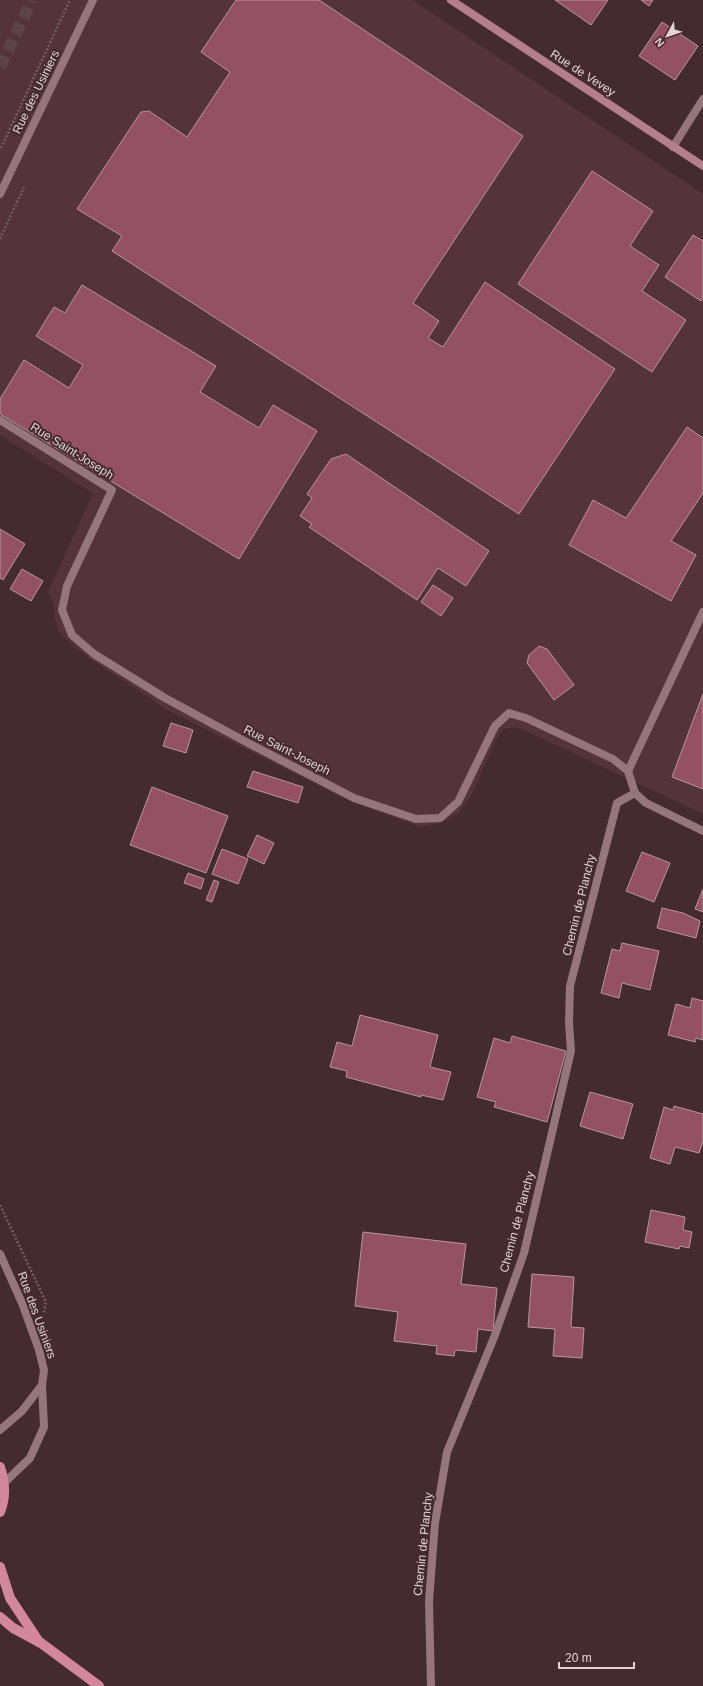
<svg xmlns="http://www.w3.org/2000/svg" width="703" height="1686" font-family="Arial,sans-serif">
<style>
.built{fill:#54333c}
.building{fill:#945065;stroke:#b7979f}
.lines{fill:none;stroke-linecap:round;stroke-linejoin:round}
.highway-tunnel{stroke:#5c434a;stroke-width:12;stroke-dasharray:12 6;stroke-linecap:butt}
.path{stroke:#755e64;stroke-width:2.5;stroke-dasharray:2 2;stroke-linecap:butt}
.street{stroke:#95767e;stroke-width:8}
.secondary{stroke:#b47e8e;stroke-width:8}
.primary{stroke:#d3879e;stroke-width:10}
.labels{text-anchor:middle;stroke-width:4;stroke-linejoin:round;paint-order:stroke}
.street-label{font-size:12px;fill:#e3d2d6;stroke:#442a31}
</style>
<rect width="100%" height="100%" fill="#442a31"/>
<polygon class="built" points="0,0 413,0 703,194 703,814 517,727 504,729 498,736 472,794 459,813 441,823 421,827 354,803 167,710 77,650 59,632 54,617 54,605 48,592 93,493 0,435"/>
<g class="building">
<polygon points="236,0 319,0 523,136 413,303 439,321 428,338 443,347 485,282 615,369 519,514 112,251 122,236 77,209 141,112 149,111 187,137 230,72 201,52"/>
<polygon points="555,0 608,0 591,25"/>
<polygon points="641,0 653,0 649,6"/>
<polygon points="662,22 698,46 675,80 639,56"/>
<polygon points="592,171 653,211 630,246 659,265 642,291 686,320 652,372 518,284"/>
<polygon points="693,235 703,241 703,298 701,301 665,277"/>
<polygon points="82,285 216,366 200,392 259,428 273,405 317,431 239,559 0,414 0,399 24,360 69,388 83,365 36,336 54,307 65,313"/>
<polygon points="687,427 703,438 703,493 671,541 696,555 671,601 569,545 593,500 626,518"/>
<polygon points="346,454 489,551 466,586 438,568 417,600 309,527 312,524 300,516 312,498 307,494 331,459"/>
<polygon points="0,529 25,544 3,580 0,578"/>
<polygon points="22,569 43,581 31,601 10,589"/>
<polygon points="433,585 453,598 441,616 421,602"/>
<polygon points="539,646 547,649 574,685 554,700 527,663 529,655"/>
<polygon points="703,694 703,789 672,777"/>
<polygon points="171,723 193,730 186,753 163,746"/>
<polygon points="253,771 303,787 298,803 247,787"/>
<polygon points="152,787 228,816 206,873 130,845"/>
<polygon points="257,835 274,843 264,864 247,856"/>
<polygon points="222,849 248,859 238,884 212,874"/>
<polygon points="642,852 670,863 654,902 626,891"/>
<polygon points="188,873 204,879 201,889 184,883"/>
<polygon points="214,880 219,882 212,902 206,900"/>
<polygon points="703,889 703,912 695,909"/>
<polygon points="662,908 683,913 700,921 696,938 657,928"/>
<polygon points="622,943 659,951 650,990 622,983 619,998 601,993 612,949 620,951"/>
<polygon points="692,998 703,1001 703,1040 696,1038 695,1042 668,1035 676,1004 690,1008"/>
<polygon points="360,1015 438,1035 430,1067 451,1072 443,1100 421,1095 421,1097 346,1077 347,1071 330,1067 337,1042 352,1046"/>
<polygon points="512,1036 566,1051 547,1122 494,1107 496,1102 477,1097 494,1038 510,1043"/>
<polygon points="590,1092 633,1104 623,1139 580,1126"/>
<polygon points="674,1106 703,1114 703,1141 699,1153 675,1147 670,1164 650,1158 664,1107 673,1110"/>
<polygon points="651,1210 685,1217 683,1230 692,1232 689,1248 680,1246 679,1249 645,1242"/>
<polygon points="363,1232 466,1244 461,1284 497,1288 493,1331 478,1329 476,1352 455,1350 454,1356 436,1354 437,1346 394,1341 398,1312 355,1306"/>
<polygon points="532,1274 574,1277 571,1327 584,1328 582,1358 553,1356 555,1329 528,1327"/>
</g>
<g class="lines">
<polyline class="highway-tunnel" points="0,67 32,0"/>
<g class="path">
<polyline points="1,148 70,0"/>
<polyline points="0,239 24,187"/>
<polyline points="0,1205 46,1302 44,1312"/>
</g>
<g class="street">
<polyline points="673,147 703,99"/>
<polyline points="0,194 93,0"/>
<polyline points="0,420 112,490 67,586 62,610 72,635 94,654 165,698 248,743 354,798 416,819 440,818 458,802 495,726 509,713 526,718 613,759 628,771 635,793 646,803 703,831"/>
<polyline points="628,771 703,612"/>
<polyline points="0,1254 22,1303 39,1350 44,1370 42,1385 44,1427 30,1458 4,1483"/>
<polyline points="0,1430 22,1411 42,1385"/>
<polyline points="431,1686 429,1601 435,1523 447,1452 495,1335 524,1253 571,1051 569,1023 570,986 617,803 635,793"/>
</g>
<polyline class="secondary" points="451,0 703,166"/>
<g class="primary">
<path d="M0 1467C5 1482 6 1497 0 1512"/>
<polyline points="0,1567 10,1598 39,1642"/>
<polyline points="0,1617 13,1628 41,1643 99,1686"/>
</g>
</g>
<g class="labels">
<g class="street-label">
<text transform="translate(583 73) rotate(33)" y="4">Rue de Vevey</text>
<text transform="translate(36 92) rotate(-64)" y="4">Rue des Usiniers</text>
<text transform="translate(72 451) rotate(32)" y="4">Rue Saint-Joseph</text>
<text transform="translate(287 750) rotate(27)" y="4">Rue Saint-Joseph</text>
<text transform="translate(579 905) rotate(-76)" y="4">Chemin de Planchy</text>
<text transform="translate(517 1222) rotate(-75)" y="4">Chemin de Planchy</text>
<text transform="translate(37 1315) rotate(70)" y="4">Rue des Usiniers</text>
<text transform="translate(423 1544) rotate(-84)" y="4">Chemin de Planchy</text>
</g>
</g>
<g transform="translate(667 36) rotate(230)" stroke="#442a31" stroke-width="3" paint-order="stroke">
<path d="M0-3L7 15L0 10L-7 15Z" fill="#e3d2d6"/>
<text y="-6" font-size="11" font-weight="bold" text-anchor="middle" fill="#e3d2d6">N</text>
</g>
<path d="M559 1662v6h75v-6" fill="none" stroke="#e3d2d6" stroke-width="2"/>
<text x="565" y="1662" font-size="12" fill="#e3d2d6" stroke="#442a31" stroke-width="3" paint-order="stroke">20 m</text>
</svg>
